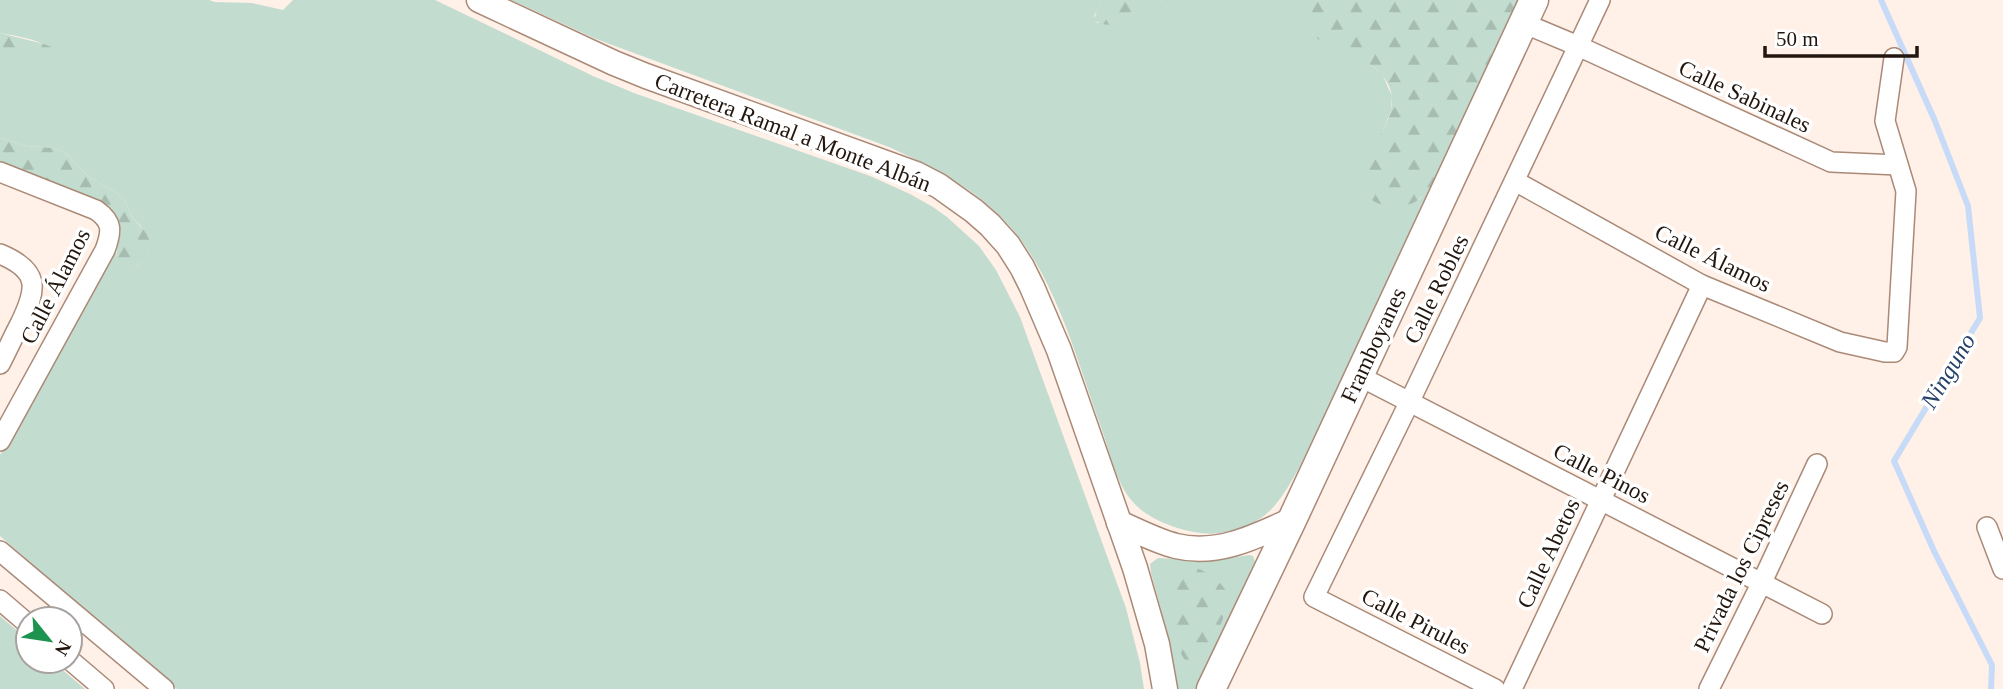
<svg xmlns="http://www.w3.org/2000/svg" width="2003" height="689" font-family="Georgia,serif">
<style>
.green{fill:#c3dcd0}
.forest{fill:url(#forest-firs)}
.lines{fill:none;stroke-linecap:round;stroke-linejoin:round}
.stream{stroke:#c7dbf8;stroke-width:6}
.minor-casing{stroke:#aa8a77;stroke-width:22}
.tertiary-casing{stroke:#aa8a77;stroke-width:27}
.secondary-casing{stroke:#aa8a77;stroke-width:31}
.minor{stroke:#fff;stroke-width:19}
.tertiary{stroke:#fff;stroke-width:24}
.secondary{stroke:#fff;stroke-width:28}
.labels{text-anchor:middle;stroke-width:7;stroke-linejoin:round;paint-order:stroke}
.street-label{font-size:23px;fill:#22160f;stroke:#fff}
.water-label{font-size:24px;font-style:italic;fill:#264269;stroke:#fff}
</style>
<defs>
<pattern id="forest-firs" width="22" height="20" patternUnits="userSpaceOnUse" patternTransform="scale(1.75)"><rect width="22" height="20" fill="#c3dcd0"/><path d="M5 1l3.5 6h-7zM16 11l3.5 6h-7z" fill="#a7bcb1"/></pattern>
</defs>
<rect width="100%" height="100%" fill="#fff0e8"/>
<g class="green">
<path d="M0 0H209L215 2 252 3 283 10 293 0H435L593 76 634 93 870 176 910 194 933 207 947 217 979 246 996 270 1020 317 1126 608 1140 663 1144 689H177L0 536V455L116 251V260C132 280 143 264 150 247L141 226 133 218 123 198 115 192 88 176 67 154 54 148 27 146 0 138V48H51C36 39 17 36 0 33Z"/>
<path d="M511 0H1102L1094 16 1097 23 1121 22 1162 0H1300L1313 34 1323 42 1365 60 1382 74 1392 96 1391 111 1383 130 1419 200 1438 178 1298 470C1276 508 1265 525 1220 533 1195 537 1149 522 1133 502 1116 483 1110 453 1102 430 1079 367 1061 295 1021 240 988 195 939 170 889 147L596 39Z"/>
<polygon points="1249,555 1253,556 1255,562 1195,689 1178,689 1170,642 1151,573 1150,564 1158,558 1213,561"/>
<polygon points="0,616 28,640 28,661 52,661 85,689 0,689"/>
</g>
<g class="forest">
<path d="M1102 0H1162C1144 10 1114 35 1094 20L1097 9Z"/>
<path d="M1300 0H1524L1438 178C1429 188 1421 202 1407 205 1396 208 1385 207 1375 202 1343 182 1386 134 1391 110 1393 101 1392 92 1388 84 1371 51 1332 57 1314 35 1306 26 1303 11 1300 0Z"/>
<path d="M0 33 44 44 51 47 55 53 52 57C38 59 17 49 0 48Z"/>
<path d="M0 138 27 146 54 148 67 154 88 176 115 192 123 198 133 218 149 236 150 247 145 259 135 269C126 271 121 267 116 260 116 237 131 226 106 210L0 164Z"/>
<path d="M1190 566C1203 569 1223 581 1228 595 1230 604 1225 613 1222 621 1216 638 1210 658 1190 661L1184 659 1179 649 1176 624 1168 585C1171 574 1178 568 1190 566Z"/>
</g>
<g class="lines">
<polyline class="stream" points="1881,0 1935,121 1968,206 1980,318 1894,461 1934,551 1992,665 1991,689"/>
<g class="minor-casing">
<g id="minor">
<polyline points="1523,23 1578,46 1831,162 1898,165"/>
<path d="M0 172 96 210C113 222 112 231 105 250L0 441"/>
<polyline points="1515,181 1702,285 1840,342 1885,352 1894,352 1897,347 1906,191 1885,121 1894,58"/>
<path d="M0 254C41 271 37 289 20 324 13 337 7 351 0 364"/>
<polyline points="1359,376 1822,614"/>
<polyline points="1987,527 2003,569"/>
<polyline points="0,551 164,689"/>
<polyline points="0,600 28,624"/>
<polyline points="70,660 104,689"/>
<polyline points="1495,689 1314,597 1409,403 1600,0"/>
<polyline points="1512,689 1702,285"/>
<polyline points="1709,689 1762,582 1817,464"/>
</g>
</g>
<g class="tertiary-casing">
<g id="tertiary">
<polyline points="479,0 614,63 646,76 916,174 939,186 974,211 990,225 1008,245 1022,267 1032,287 1059,350 1135,568 1157,644 1165,689"/>
<path d="M1119 523C1138 531 1156 541 1176 546 1217 556 1255 537 1292 520"/>
</g>
</g>
<g class="secondary-casing">
<polyline id="secondary" points="1211,689 1292,520 1534,0"/>
</g>
<use href="#minor" class="minor"/>
<use href="#tertiary" class="tertiary"/>
<use href="#secondary" class="secondary"/>
</g>
<g class="labels">
<g class="street-label">
<text transform="translate(1745 96) rotate(25)" y="8">Calle Sabinales</text>
<text transform="translate(793 132) rotate(21)" y="8">Carretera Ramal a Monte Albán</text>
<text transform="translate(1713 258) rotate(26)" y="8">Calle Álamos</text>
<text transform="translate(55 286) rotate(-63)" y="8">Calle Álamos</text>
<text transform="translate(1436 289) rotate(-64)" y="8">Calle Robles</text>
<text transform="translate(1373 345) rotate(-65)" y="8">Framboyanes</text>
<text transform="translate(1602 473) rotate(27)" y="8">Calle Pinos</text>
<text transform="translate(1548 553) rotate(-65)" y="8">Calle Abetos</text>
<text transform="translate(1741 566) rotate(-64)" y="8">Privada los Cipreses</text>
<text transform="translate(1416 621) rotate(27)" y="8">Calle Pirules</text>
</g>
<g class="water-label">
<text transform="translate(1948 371) rotate(-59)" y="8">Ninguno</text>
</g>
</g>
<g transform="translate(49 640) rotate(120)"><circle r="33" fill="#ffffff" stroke="#a7a29f" stroke-width="2"/>
<path d="M0-5L12 26L0 18L-12 26Z" fill="#1c9450"/>
<text y="-10" font-size="19" font-weight="bold" text-anchor="middle" fill="#22160f">N</text>
</g>
<path d="M1765 46v10h152v-10" fill="none" stroke="#22160f" stroke-width="3.5"/>
<text x="1776" y="46" font-size="21" fill="#22160f" stroke="#ffffff" stroke-width="5" paint-order="stroke">50 m</text>
</svg>
